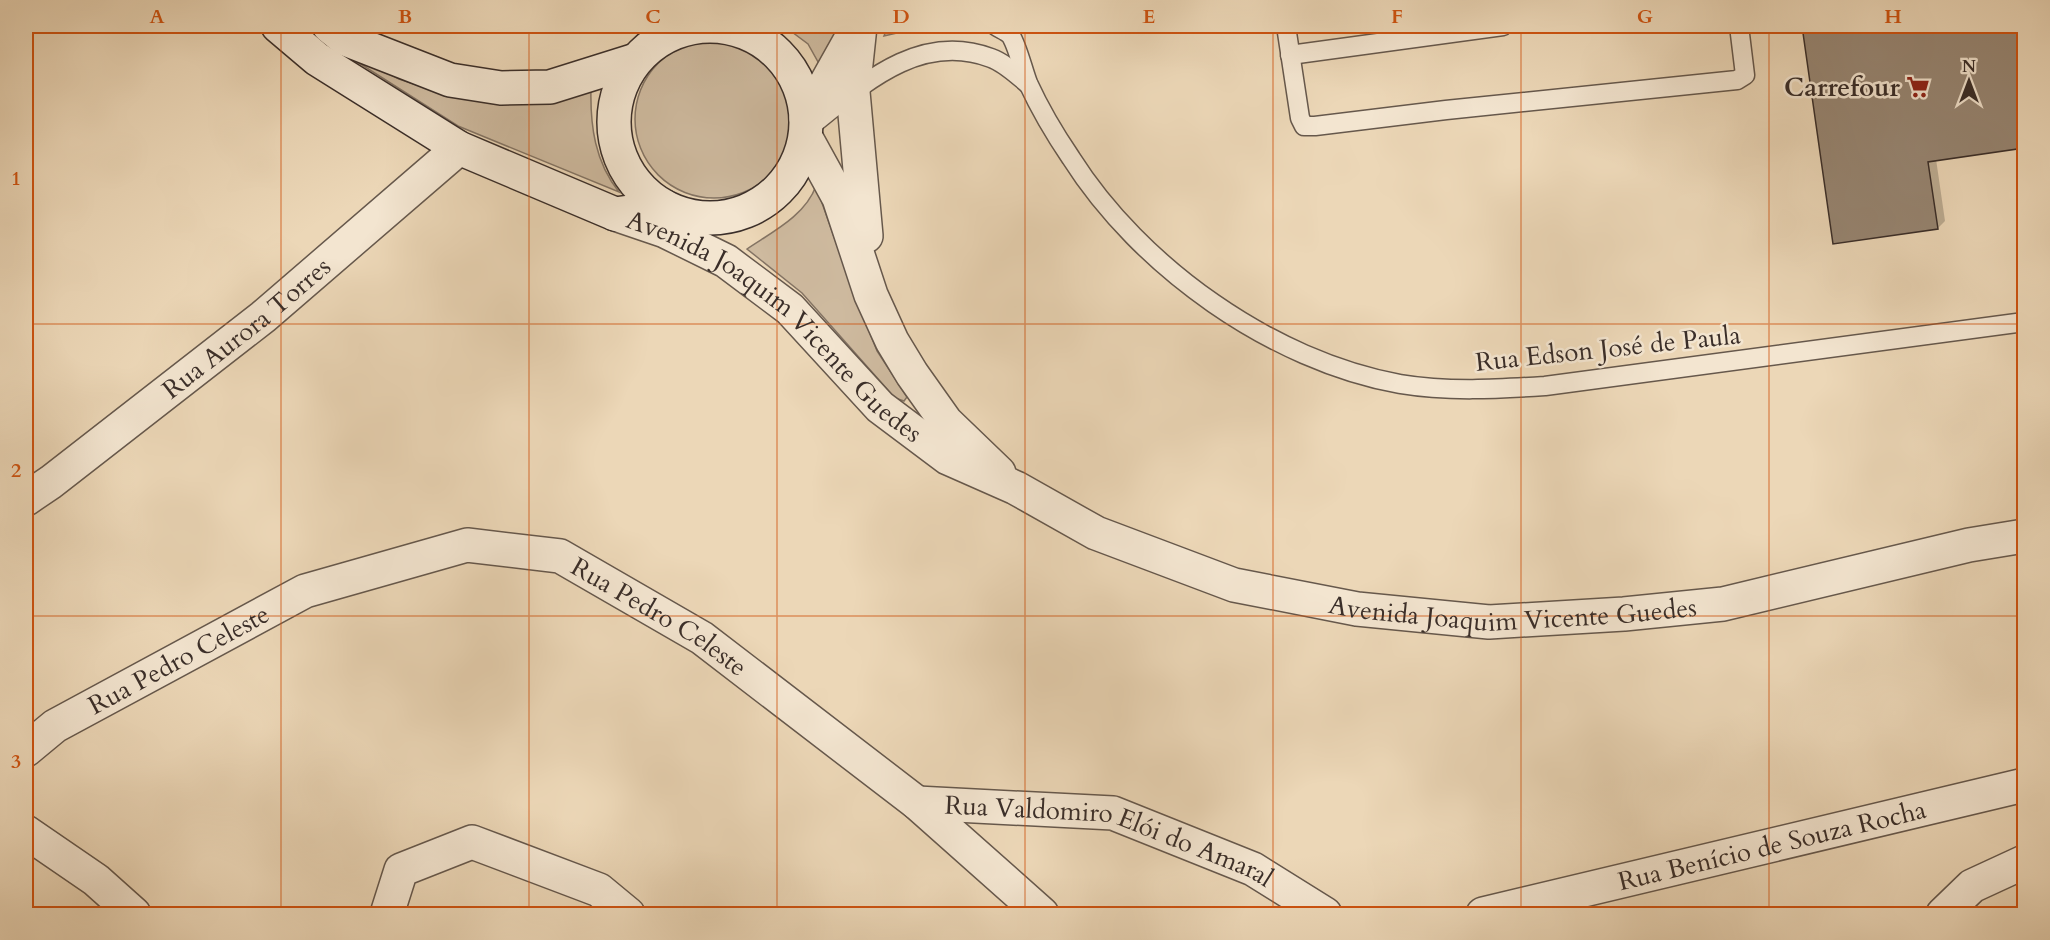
<svg xmlns="http://www.w3.org/2000/svg" width="2050" height="940" font-family="Cardo,serif">
<style>
.green{fill:#ceba9f;stroke:#847464;stroke-width:1.5}
.shadow{fill:#0003}
.building{fill:#978673;stroke:#3a2e29;stroke-width:1.5}
.lines{fill:none;stroke-linecap:round;stroke-linejoin:round}
.service-casing{stroke:#66584c;stroke-width:21}
.minor-casing{stroke:#66584c;stroke-width:36}
.tertiary-casing{stroke:#66584c;stroke-width:36}
.secondary-casing{stroke:#3a2e29;stroke-width:36}
.service{stroke:#f3e5d0;stroke-width:18}
.minor{stroke:#f3e5d0;stroke-width:33}
.tertiary{stroke:#f3e5d0;stroke-width:33}
.secondary{stroke:#f3e5d0;stroke-width:33}
.grid{fill:none;stroke:#ce5310;stroke-width:1.5;stroke-opacity:0.55}
.labels{text-anchor:middle;stroke-width:5;stroke-linejoin:round;paint-order:stroke}
.poi-label{font-size:26px;font-weight:bold;fill:#3a2e29;stroke:#f3e5d0;text-anchor:end}
.street-label{font-size:26px;fill:#3a2e29;stroke:#f3e5d0}
.neatline{fill:none;stroke:#ce5310;stroke-width:2}
.grid-label{font-size:20px;text-anchor:middle;font-weight:bold;fill:#ce5310}
</style>
<rect width="100%" height="100%" fill="#ecd7b7"/>
<filter id="stains"><feTurbulence type="fractalNoise" baseFrequency=".00333" numOctaves="4"/><feColorMatrix values="0 0 0 0 .2 0 0 0 0 .09 0 0 0 0 .02 0 0 0 .5 -.17"/></filter>
<radialGradient id="worn" r=".72"><stop offset=".6" stop-color="#630" stop-opacity="0"/><stop offset="1" stop-color="#630" stop-opacity=".3"/></radialGradient>
<g class="green">
<path d="M307 26H311L346 50 399 79 444 94 591 88C590 126 595 162 619 192L458 126 340 51Z"/>
<polygon points="784,26 839,26 822,69 808,44"/>
<polygon points="888,26 940,26 943,28 919,28 884,36"/>
<circle cx="714" cy="119" r="79"/>
<path d="M816 186 855 296 877 351 907 397 904 401 895 398 802 293 747 249C772 232 805 216 816 186Z"/>
</g>
<polygon class="shadow" points="1803,26 2024,26 2024,146 1936,159 1945,221 1938,228 1835,243"/>
<polygon class="building" points="1802,26 2024,26 2024,148 1928,162 1938,229 1833,244"/>
<g class="lines">
<g class="service-casing">
<g id="service">
<path d="M996 26C1000 29 1008 32 1011 36 1018 48 1023 70 1028 83 1039 107 1056 136 1071 158 1140 267 1272 361 1400 384 1448 392 1497 389 1545 386L2024 322"/>
<polyline points="1286,26 1300,118 1304,126 1315,126 1446,110 1737,80 1745,75 1739,26"/>
<polyline points="1290,55 1503,26"/>
<path d="M812 125C863 84 920 31 991 58 1005 63 1017 75 1028 84"/>
</g>
</g>
<g class="minor-casing">
<g id="minor">
<path id="s1" d="M26 750 55 726 305 591 467 545 560 556 702 638 917 803 1042 914"/>
<path id="s2" d="M917 803 1113 813 1253 869 1325 914"/>
<polyline points="26,832 96,880 134,914"/>
<polyline points="387,914 401,870 472,842 599,890 628,914"/>
<path id="s3" d="M1483 914 2024 785"/>
</g>
</g>
<g class="tertiary-casing">
<g id="tertiary">
<polyline points="860,26 853,92 866,236"/>
<polyline points="680,30 684,26"/>
<polyline points="806,119 852,37"/>
<polyline points="806,138 839,198 871,295 892,341 912,374 946,422 999,473"/>
<path id="s4" d="M615 214 665 231 726 261 790 309 880 407 948 458 1016 488 1096 533 1234 585 1357 609 1489 622 1624 614 1723 604 1969 545 2024 536"/>
<path id="s5" d="M26 499 51 482 263 317 459 148"/>
<polyline points="1943,914 1972,886 2024,862"/>
</g>
</g>
<g class="secondary-casing">
<g id="secondary">
<polyline points="278,26 317,59 459,148 615,214 665,207"/>
<polyline points="329,26 345,39 450,80 501,88 550,87 636,60"/>
<circle cx="710" cy="122" r="96"/>
</g>
</g>
<use href="#service" class="service"/>
<use href="#minor" class="minor"/>
<use href="#tertiary" class="tertiary"/>
<use href="#secondary" class="secondary"/>
</g>
<path class="grid" d="M281 26V914M529 26V914M777 26V914M1025 26V914M1273 26V914M1521 26V914M1769 26V914M26 324H2024M26 616H2024"/>
<defs>
<g id="supermarket-bare" transform="scale(1.8)"><path d="M-6-5.5h2.5l.6 2H6L4.5 2H-2.5L-4.4-4H-6ZM-1.5 3.2a1.3 1.3 0 1 0 .1 0ZM3 3.2a1.3 1.3 0 1 0 .1 0Z" fill="#8f2418" stroke="#f3e5d0" stroke-width="2.5" paint-order="stroke"/></g>
</defs>
<g fill-rule="evenodd">
<use href="#supermarket-bare" x="1918" y="87"/>
</g>
<g class="labels">
<g class="poi-label">
<text x="1900" y="96">Carrefour</text>
</g>
<g class="street-label">
<text dy="9" stroke="none"><textPath href="#s5" startOffset="279">Rua Aurora Torres</textPath></text>
<text dy="9" stroke="none"><textPath href="#s4" startOffset="198">Avenida Joaquim Vicente Guedes</textPath></text>
<text transform="translate(1608 348) rotate(-6)" y="9">Rua Edson José de Paula</text>
<text dy="9" stroke="none"><textPath href="#s4" startOffset="1014">Avenida Joaquim Vicente Guedes</textPath></text>
<text dy="9" stroke="none"><textPath href="#s1" startOffset="700">Rua Pedro Celeste</textPath></text>
<text dy="9" stroke="none"><textPath href="#s1" startOffset="178">Rua Pedro Celeste</textPath></text>
<text dy="9" stroke="none"><textPath href="#s2" startOffset="198">Rua Valdomiro Elói do Amaral</textPath></text>
<text dy="9" stroke="none"><textPath href="#s3" startOffset="297">Rua Benício de Souza Rocha</textPath></text>
</g>
</g>
<rect width="2050" height="940" fill="none" stroke="#ecd7b7" stroke-width="66"/>
<g transform="translate(1969 81)" stroke="#f3e5d0" stroke-width="4.5" paint-order="stroke">
<path d="M0-4.5L10 22L0 15L-10 22Z" fill="#3a2e29"/>
<text y="-9" font-size="16" font-weight="bold" text-anchor="middle" fill="#3a2e29">N</text>
</g>
<rect x="33" y="33" width="1984" height="874" class="neatline"/>
<g class="grid-label">
<text x="157" y="23">A</text>
<text x="405" y="23">B</text>
<text x="653" y="23">C</text>
<text x="901" y="23">D</text>
<text x="1149" y="23">E</text>
<text x="1397" y="23">F</text>
<text x="1645" y="23">G</text>
<text x="1893" y="23">H</text>
<text x="16" y="185">1</text>
<text x="16" y="477">2</text>
<text x="16" y="768">3</text>
</g>
<rect width="100%" height="100%" filter="url(#stains)"/>
<rect width="100%" height="100%" fill="url(#worn)"/>
</svg>
